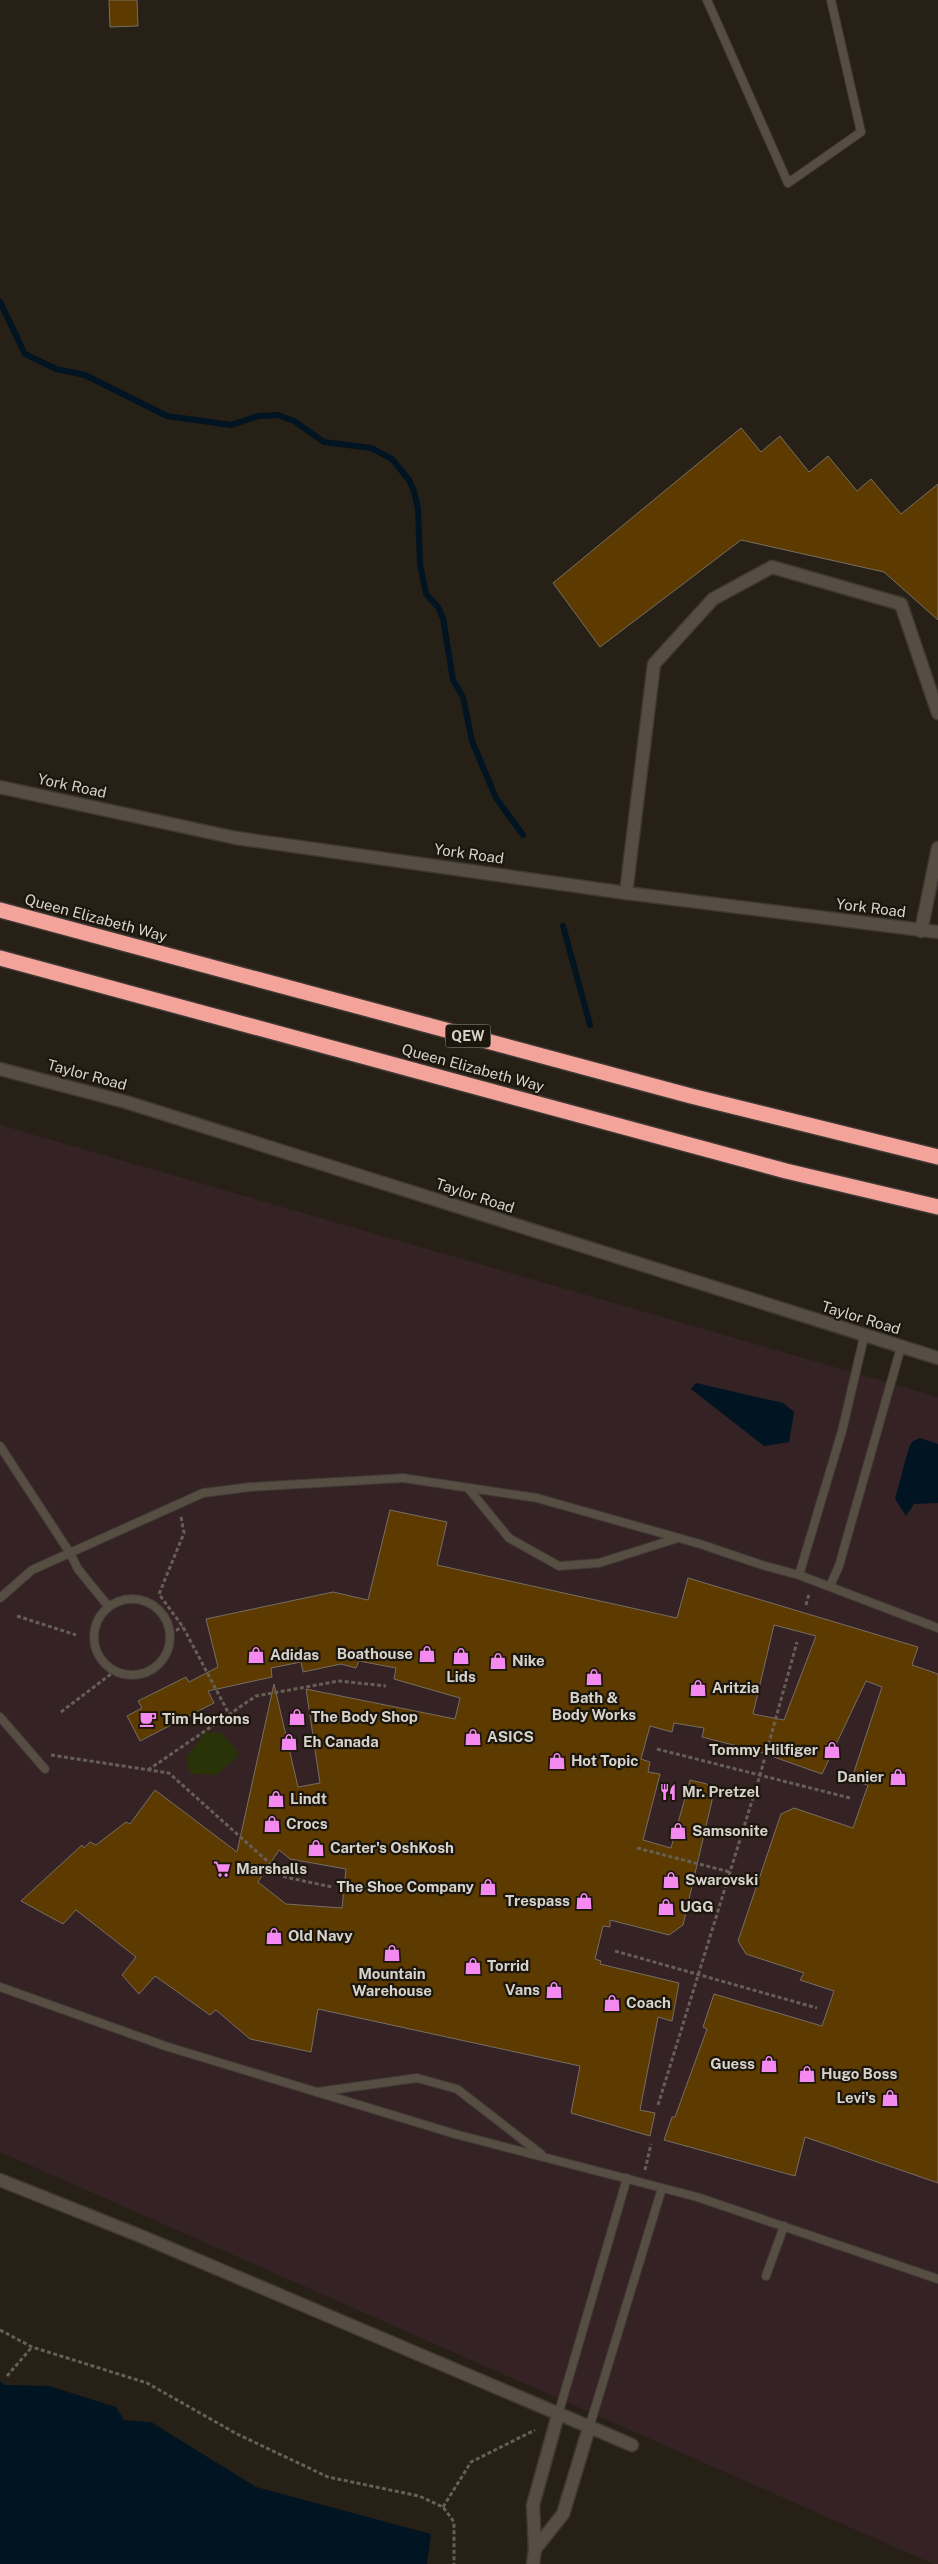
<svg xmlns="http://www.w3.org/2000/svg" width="938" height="2564" font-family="'Public Sans',sans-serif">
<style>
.commercial{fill:#352225}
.green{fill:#2a3307}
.water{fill:#001421}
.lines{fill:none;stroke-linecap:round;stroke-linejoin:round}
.stream{stroke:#001421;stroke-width:6}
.building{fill:#5d3b00;stroke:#766e63;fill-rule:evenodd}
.lane-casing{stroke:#3f3933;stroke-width:10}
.street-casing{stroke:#3f3933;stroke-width:15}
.secondary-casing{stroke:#3f3933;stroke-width:15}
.highway-casing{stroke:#3f3933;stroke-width:18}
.path{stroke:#655f56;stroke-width:3;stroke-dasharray:4 2.5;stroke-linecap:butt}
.lane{stroke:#564e43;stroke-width:8}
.street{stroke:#564e43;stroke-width:12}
.secondary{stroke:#564e43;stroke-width:12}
.highway{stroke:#f4a39b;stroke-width:15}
.labels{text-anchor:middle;stroke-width:4.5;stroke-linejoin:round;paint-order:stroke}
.shield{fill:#1d160d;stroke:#9e9a93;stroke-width:1}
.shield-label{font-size:14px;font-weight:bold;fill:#d6d2cc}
.street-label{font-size:15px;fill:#d6d2cc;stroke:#1d160d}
.poi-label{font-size:15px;font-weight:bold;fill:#d6d2cc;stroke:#1d160d;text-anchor:start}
</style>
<rect width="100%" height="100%" fill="#272016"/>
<polygon class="commercial" points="0,1125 938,1397 938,2564 933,2564 0,2152"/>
<polygon class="green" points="220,1732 237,1751 237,1757 216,1775 191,1774 186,1758 204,1733"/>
<g class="water">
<polygon points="696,1383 783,1403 794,1412 789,1442 764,1446 691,1389"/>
<polygon points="920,1438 938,1444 938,1503 914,1504 906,1516 895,1499 909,1447 913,1441"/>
<polygon points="0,2381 4,2385 49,2386 116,2407 124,2420 151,2422 256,2487 431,2534 427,2564 0,2564"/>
</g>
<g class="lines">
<g class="stream">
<polyline points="0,302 25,354 56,369 85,375 167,416 231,425 259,416 278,415 294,421 324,442 371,448 392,459 409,480 414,491 418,509 420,564 426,594 438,607 443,618 453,680 463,697 472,741 496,798 523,835"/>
<polyline points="563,926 590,1025"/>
</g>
</g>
<g class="building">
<polygon points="109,0 137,0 138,26 110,27"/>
<polygon points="741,428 761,452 780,436 809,472 828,456 857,491 871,479 901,514 938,484 938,620 884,572 741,540 600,647 553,583"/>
<path d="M390 1510 447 1522 437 1565 677 1618 688 1578 918 1647 912 1665 938 1674V2183L805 2137 795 2176 664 2140 672 2117H675L707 2029 703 2027 714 1994 822 2026 834 1991 800 1980 804 1973 746 1954 738 1941 781 1814 794 1808 853 1828 868 1785 851 1781 882 1687 866 1681 822 1774 757 1751 702 1737 704 1728 674 1723 672 1732 650 1726 641 1759 650 1762 648 1772 660 1774 643 1840 671 1848 690 1780 707 1784 713 1796 683 1925 669 1935 610 1920V1927L603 1926 595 1959 601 1961 600 1964 679 1983 672 2021 658 2017 640 2110 655 2113 650 2136 571 2113 580 2066 318 2009 311 2052 250 2039 216 2010 210 2015 155 1976 139 1994 122 1975 136 1957 76 1910 63 1924 21 1901 82 1845 84 1848 90 1842 96 1845 126 1822 130 1824 155 1790 237 1852 274 1684 298 1787 320 1783 306 1689 455 1719 460 1698 394 1679 396 1668 359 1661 356 1668 341 1664 303 1672 301 1662 271 1668 272 1677 208 1691 214 1703 140 1741 127 1716 142 1708 138 1701 186 1677 189 1682 218 1667 206 1619 333 1592 368 1600ZM774 1625 816 1636 784 1720 753 1714ZM279 1850 290 1859 346 1869 342 1908 286 1904 258 1882Z"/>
</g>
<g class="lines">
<g class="lane-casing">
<g id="lane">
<polyline points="707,0 788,183 861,132 831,0"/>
<polyline points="0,1446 70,1553 78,1569 108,1606"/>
<polyline points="468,1488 509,1538 559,1566 599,1563 678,1538"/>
<polyline points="799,1575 842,1431 864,1337"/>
<polyline points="830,1586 839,1566 901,1347"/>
<polyline points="0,1598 32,1570 203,1493 250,1487 403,1478 537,1498 700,1544 762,1565 799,1575 938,1628"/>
<circle cx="132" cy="1637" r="38"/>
<polyline points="0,1717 45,1769"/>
<polyline points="0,1987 165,2046 455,2134 697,2197 938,2279"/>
<polyline points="317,2092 417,2078 457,2089 541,2154"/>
<polyline points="766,2276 784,2226"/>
<polyline points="558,2415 627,2178"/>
<polyline points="589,2428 662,2188"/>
</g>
</g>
<g class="street-casing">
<g id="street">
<polyline points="626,893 654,664 713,599 772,567 901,604 938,713"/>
<polyline points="921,931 938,848"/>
<polyline points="0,2180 143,2237 632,2445"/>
<polyline points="535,2549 563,2514 589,2428"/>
<polyline points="533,2564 535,2549 533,2505 558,2415"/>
</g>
</g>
<g class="secondary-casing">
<g id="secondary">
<polyline points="0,787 236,838 626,893 938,932"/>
<polyline points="0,1069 126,1102 938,1358"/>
</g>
</g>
<g class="highway-casing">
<g id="highway">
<polyline points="0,910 691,1096 938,1157"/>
<polyline points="0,958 786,1171 938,1207"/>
</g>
</g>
<g class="path">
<polyline points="181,1517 184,1533 159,1594 183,1627 229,1714"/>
<polyline points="806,1605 809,1594"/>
<polyline points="17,1616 76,1635"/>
<polyline points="170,1633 183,1627"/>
<polyline points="61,1712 115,1671"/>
<polyline points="657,1749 850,1798"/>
<polyline points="51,1755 169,1773 285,1877 332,1887"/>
<polyline points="148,1770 256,1696 339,1681 386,1686"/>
<polyline points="637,1848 730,1872"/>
<polyline points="615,1951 817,2008"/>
<polyline points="658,2105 760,1775 797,1642"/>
<polyline points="645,2170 651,2144"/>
<polyline points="0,2330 32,2347 147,2383 237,2434 328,2477 419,2496 443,2507 454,2522 454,2564"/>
<polyline points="7,2376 32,2347"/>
<polyline points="443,2507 471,2462 535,2430"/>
</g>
<use href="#lane" class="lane"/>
<use href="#street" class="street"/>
<use href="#secondary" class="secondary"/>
<use href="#highway" class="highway"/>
</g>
<defs>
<g id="shop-bare" transform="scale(1.35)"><path d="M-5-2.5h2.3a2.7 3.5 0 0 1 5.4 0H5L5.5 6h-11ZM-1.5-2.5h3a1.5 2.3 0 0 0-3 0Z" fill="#f489f0" stroke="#1d160d" stroke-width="2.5" paint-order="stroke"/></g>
<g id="cafe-bare" transform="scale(1.35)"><path d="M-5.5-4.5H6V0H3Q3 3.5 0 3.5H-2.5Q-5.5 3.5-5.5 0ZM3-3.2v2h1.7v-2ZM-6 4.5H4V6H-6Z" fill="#f489f0" stroke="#1d160d" stroke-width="2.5" paint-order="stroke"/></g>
<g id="restaurant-bare" transform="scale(1.35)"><path d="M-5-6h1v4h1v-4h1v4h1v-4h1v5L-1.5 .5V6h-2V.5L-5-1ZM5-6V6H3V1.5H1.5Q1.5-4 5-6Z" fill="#f489f0" stroke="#1d160d" stroke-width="2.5" paint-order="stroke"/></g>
<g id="supermarket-bare" transform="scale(1.35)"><path d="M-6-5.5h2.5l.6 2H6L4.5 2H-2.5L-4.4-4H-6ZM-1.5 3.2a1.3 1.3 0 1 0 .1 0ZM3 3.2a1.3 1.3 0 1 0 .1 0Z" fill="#f489f0" stroke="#1d160d" stroke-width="2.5" paint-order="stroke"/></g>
</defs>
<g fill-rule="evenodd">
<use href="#shop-bare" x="427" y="1654"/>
<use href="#shop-bare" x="256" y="1655"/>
<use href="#shop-bare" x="461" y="1656"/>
<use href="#shop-bare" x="498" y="1661"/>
<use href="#shop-bare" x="594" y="1677"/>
<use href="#shop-bare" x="698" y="1688"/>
<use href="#shop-bare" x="297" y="1717"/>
<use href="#cafe-bare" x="148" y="1719"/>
<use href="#shop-bare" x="473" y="1737"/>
<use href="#shop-bare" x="289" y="1742"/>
<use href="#shop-bare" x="832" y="1750"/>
<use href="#shop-bare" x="557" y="1761"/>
<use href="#shop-bare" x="898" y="1777"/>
<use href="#restaurant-bare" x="668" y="1792"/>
<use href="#shop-bare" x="276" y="1799"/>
<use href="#shop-bare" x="272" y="1824"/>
<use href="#shop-bare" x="678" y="1831"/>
<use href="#shop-bare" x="316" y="1848"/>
<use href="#supermarket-bare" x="222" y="1869"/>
<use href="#shop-bare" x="671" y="1880"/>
<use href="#shop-bare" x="488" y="1887"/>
<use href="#shop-bare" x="584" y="1901"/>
<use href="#shop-bare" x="666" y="1907"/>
<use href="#shop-bare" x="274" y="1936"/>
<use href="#shop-bare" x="392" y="1953"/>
<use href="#shop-bare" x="473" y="1966"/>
<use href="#shop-bare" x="554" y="1990"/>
<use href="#shop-bare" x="612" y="2003"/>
<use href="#shop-bare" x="769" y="2064"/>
<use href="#shop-bare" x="807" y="2074"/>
<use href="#shop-bare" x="890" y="2098"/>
</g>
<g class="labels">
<rect class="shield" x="445.5" y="1024.5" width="45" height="23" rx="4"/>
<g class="shield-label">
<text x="468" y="1041">QEW</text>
</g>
<g class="street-label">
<text transform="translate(72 786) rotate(12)" y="5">York Road</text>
<text transform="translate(469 854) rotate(8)" y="5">York Road</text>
<text transform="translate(871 908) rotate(7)" y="5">York Road</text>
<text transform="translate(96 918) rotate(15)" y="5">Queen Elizabeth Way</text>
<text transform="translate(473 1068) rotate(15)" y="5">Queen Elizabeth Way</text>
<text transform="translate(87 1075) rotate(15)" y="5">Taylor Road</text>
<text transform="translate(475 1196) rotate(18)" y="5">Taylor Road</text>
<text transform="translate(861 1318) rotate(17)" y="5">Taylor Road</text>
</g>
<g class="poi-label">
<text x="413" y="1659" text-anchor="end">Boathouse</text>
<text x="270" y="1660">Adidas</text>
<text x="512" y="1666">Nike</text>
<text x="461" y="1682" text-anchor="middle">Lids</text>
<text x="712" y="1693">Aritzia</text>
<text x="594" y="1703" text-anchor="middle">Bath &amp;<tspan x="594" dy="17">Body Works</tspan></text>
<text x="311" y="1722">The Body Shop</text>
<text x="162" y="1724">Tim Hortons</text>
<text x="487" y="1742">ASICS</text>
<text x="303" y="1747">Eh Canada</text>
<text x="818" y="1755" text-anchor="end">Tommy Hilfiger</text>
<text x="571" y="1766">Hot Topic</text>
<text x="884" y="1782" text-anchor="end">Danier</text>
<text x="682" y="1797">Mr. Pretzel</text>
<text x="290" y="1804">Lindt</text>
<text x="286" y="1829">Crocs</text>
<text x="692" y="1836">Samsonite</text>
<text x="330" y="1853">Carter's OshKosh</text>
<text x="236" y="1874">Marshalls</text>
<text x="685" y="1885">Swarovski</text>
<text x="474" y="1892" text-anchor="end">The Shoe Company</text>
<text x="570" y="1906" text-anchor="end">Trespass</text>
<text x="680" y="1912">UGG</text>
<text x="288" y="1941">Old Navy</text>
<text x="487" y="1971">Torrid</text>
<text x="392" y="1979" text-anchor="middle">Mountain<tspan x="392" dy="17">Warehouse</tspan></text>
<text x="540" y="1995" text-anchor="end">Vans</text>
<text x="626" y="2008">Coach</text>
<text x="755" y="2069" text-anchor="end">Guess</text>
<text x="821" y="2079">Hugo Boss</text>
<text x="876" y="2103" text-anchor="end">Levi's</text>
</g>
</g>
</svg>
